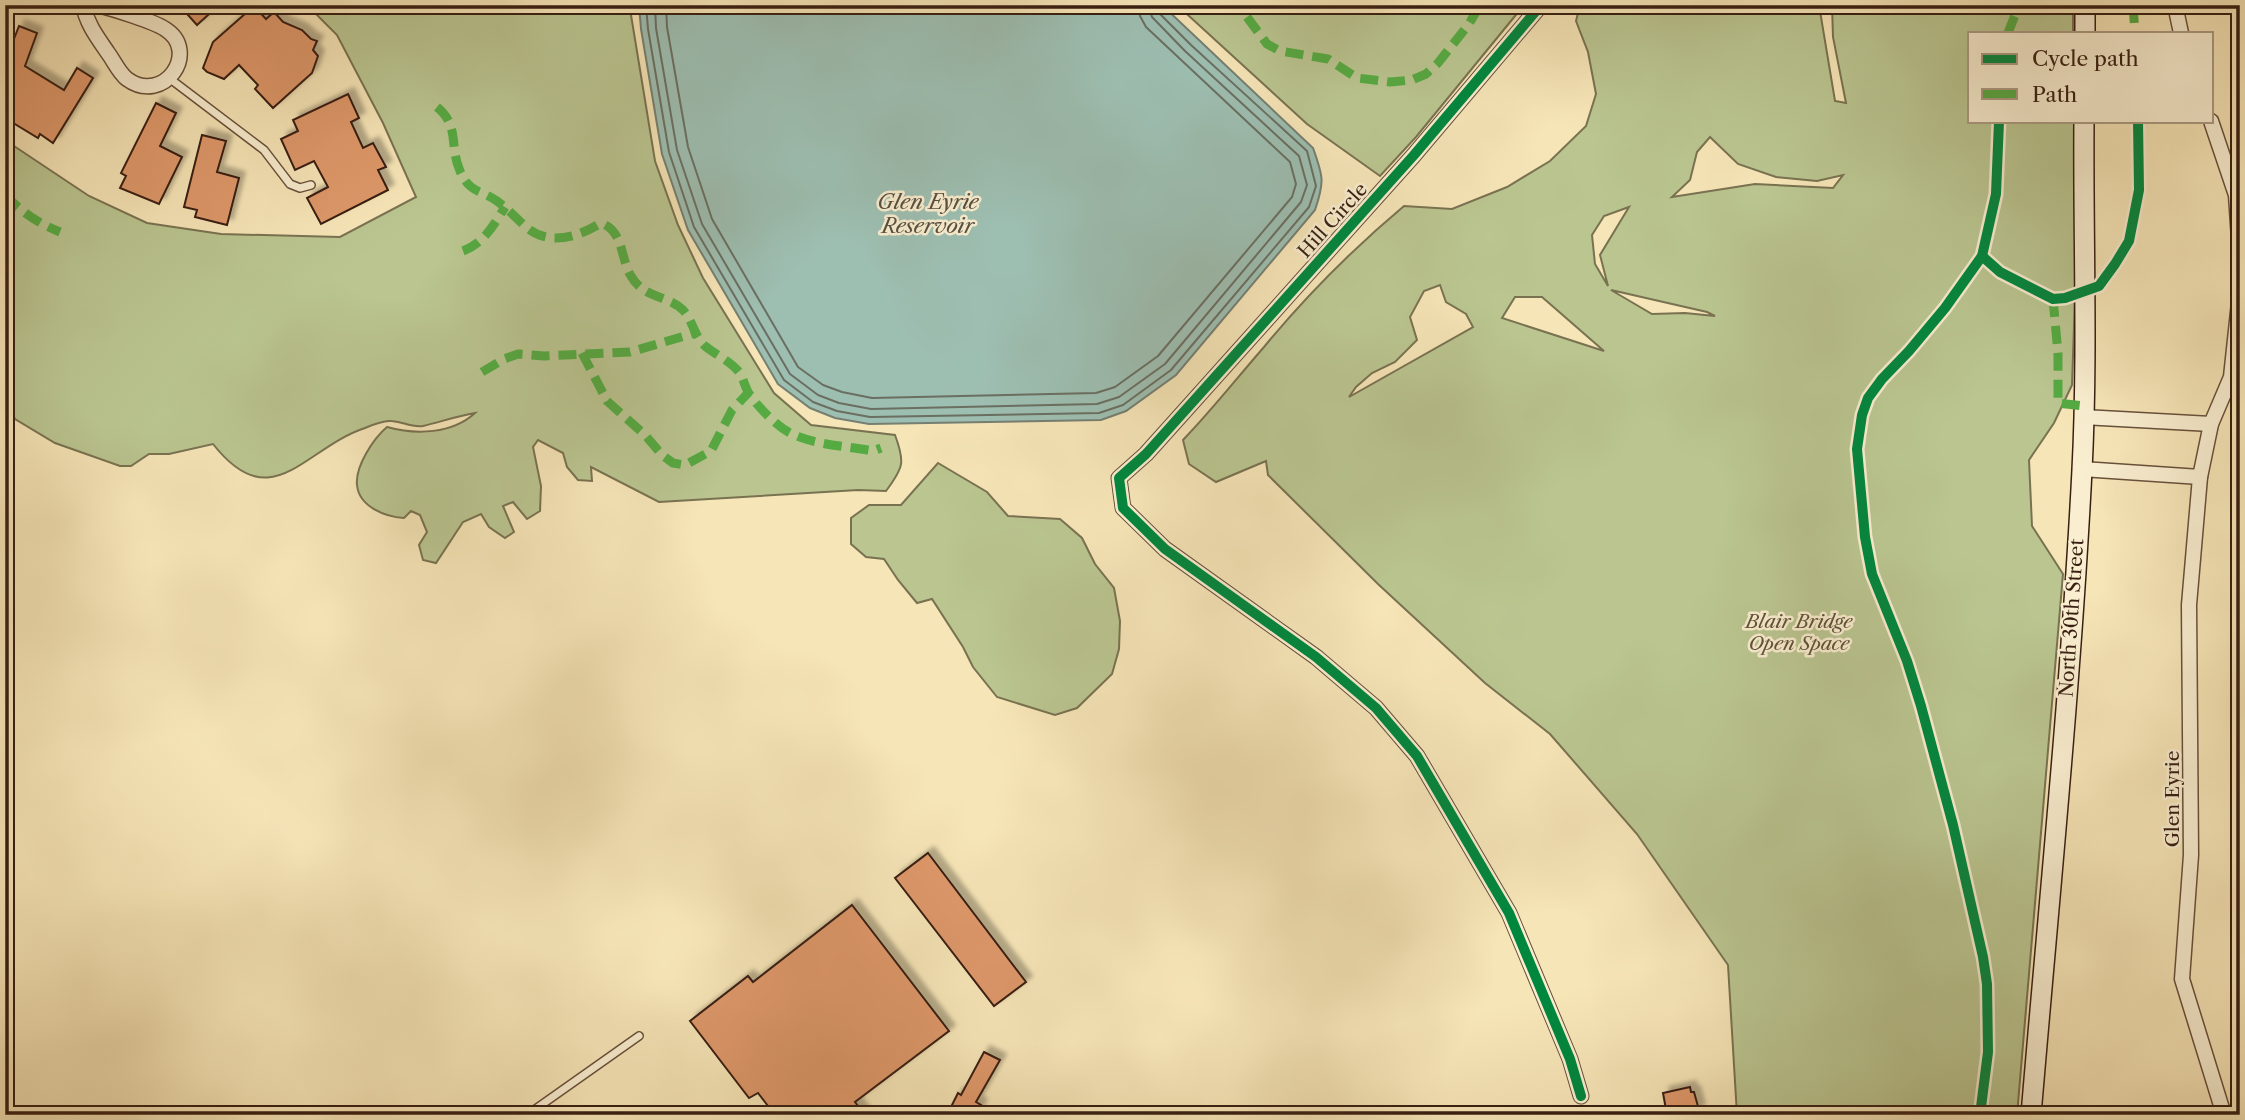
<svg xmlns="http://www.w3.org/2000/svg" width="2245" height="1120" font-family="'Libre Caslon Text',serif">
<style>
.green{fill:#bac590;stroke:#797251;stroke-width:2;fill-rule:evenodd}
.water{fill:#9dbfb2;stroke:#757f72;stroke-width:2}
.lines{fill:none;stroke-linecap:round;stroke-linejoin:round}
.shore{stroke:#6a6f62;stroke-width:2}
.building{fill:#de986a;stroke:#381f12;stroke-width:2;filter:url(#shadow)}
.service-casing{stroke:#68503b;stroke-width:10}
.minor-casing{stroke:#68503b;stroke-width:17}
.secondary-casing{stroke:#381f12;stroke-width:22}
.service{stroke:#f9eed0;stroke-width:7}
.minor{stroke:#f9eed0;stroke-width:14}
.secondary{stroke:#f9eed0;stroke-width:19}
.quiet{stroke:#55aa42;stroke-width:9;stroke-dasharray:18 9;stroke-linecap:butt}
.cycleway-casing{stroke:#f9eed0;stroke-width:15}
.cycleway{stroke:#00873e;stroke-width:10}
.labels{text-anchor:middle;stroke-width:5;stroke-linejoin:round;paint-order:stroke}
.street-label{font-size:19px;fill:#381f12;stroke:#f9eed0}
.park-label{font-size:19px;font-style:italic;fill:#5f5138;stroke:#f9eed0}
.water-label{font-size:21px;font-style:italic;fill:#564f42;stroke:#f9eed0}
</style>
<defs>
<filter id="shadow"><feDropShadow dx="6" dy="-6" stdDeviation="2" flood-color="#0004"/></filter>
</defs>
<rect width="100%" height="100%" fill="#f6e5b7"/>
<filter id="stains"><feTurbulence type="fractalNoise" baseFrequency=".00286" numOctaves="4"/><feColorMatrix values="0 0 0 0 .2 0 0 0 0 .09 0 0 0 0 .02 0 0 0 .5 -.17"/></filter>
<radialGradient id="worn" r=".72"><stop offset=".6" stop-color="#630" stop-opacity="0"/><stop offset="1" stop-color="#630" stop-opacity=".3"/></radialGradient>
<g class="green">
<path d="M307 5H633L631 15 655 161 678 225 703 278 774 393 811 425 895 435C905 462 904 467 886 491L858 490 659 502 591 467 592 481 578 480 567 467 563 453 538 440 533 447 541 486 540 511 527 519 513 502 503 506 514 532 505 538 489 527 481 514 463 522 436 563 423 560 419 545 427 532 420 515 411 511 404 518C386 517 359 507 357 485 355 466 374 438 387 427 416 435 452 434 475 413 457 416 440 422 423 426 412 428 401 421 391 421 383 420 372 425 365 428 304 448 272 519 213 444L169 454H149L131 466H120L55 443 15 419 5 400V140L89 196 147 223 221 234 340 237 416 197 383 123 337 35Z"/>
<polygon points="1177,5 1524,5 1416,137 1380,176 1307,124"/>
<path d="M1580 5H1819L1835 101 1846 103 1833 37 1832 5H2073V33H1970V121H2076L2078 208 2072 385 2054 423 2029 460 2032 526 2063 574 2017 1115H1737L1728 965 1637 834 1550 734 1485 683 1378 584 1268 475 1266 461 1216 482 1189 464 1183 440C1212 410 1237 378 1264 347 1306 296 1354 248 1404 206L1452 209 1507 187 1550 161 1586 126 1596 94 1588 52 1576 21ZM1710 137 1738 164 1776 177 1817 181 1843 175 1833 188 1755 184 1672 197 1690 180 1697 152ZM1629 207 1600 255 1608 286 1595 264 1592 235 1604 216ZM1440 285 1446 302 1466 314 1473 327 1349 397 1356 387 1372 373 1395 362 1417 340 1410 317 1424 291ZM1611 290 1707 312 1715 316 1685 313 1652 314ZM1515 297H1542L1604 351 1502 318Z"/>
<polygon points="938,463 987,492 1008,516 1060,519 1082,538 1095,564 1114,588 1120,621 1119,649 1112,674 1077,708 1055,715 997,697 973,667 963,647 932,599 917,603 898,580 884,559 866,557 851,544 851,518 869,505 901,505"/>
</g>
<path class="water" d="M639 5H1162L1313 148C1323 176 1325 181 1315 210L1176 375 1126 411 1101 420 869 424 835 418 810 408 778 384 688 230 662 154 641 29Z"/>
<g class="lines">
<g class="shore">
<polyline points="646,5 648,29 669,152 694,227 784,380 813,402 837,411 870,417 1099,413 1123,405 1171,370 1309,207 1316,186 1307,151 1191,45 1159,13 1157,5"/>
<polyline points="655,5 656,28 677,150 702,224 790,374 818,395 839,403 871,409 1097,404 1119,397 1165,364 1301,202 1307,185 1299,156 1185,51 1152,17 1148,5"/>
<polyline points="666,5 667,27 688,147 712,219 798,367 823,385 842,392 872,398 1096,393 1115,387 1158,356 1292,197 1296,184 1290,162 1146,27 1140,16 1138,5"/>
</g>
</g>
<g class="building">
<polygon points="179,5 219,5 197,25"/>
<polygon points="254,6 266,19 274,12 283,22 302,30 311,39 317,41 313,50 318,56 312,73 273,108 255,89 258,85 239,65 224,79 207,72 203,68 213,42"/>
<polygon points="19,26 37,33 25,66 64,90 77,68 93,78 53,143 40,134 38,138 5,118 5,62"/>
<polygon points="348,94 359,118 351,122 363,148 373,143 386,167 378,170 388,190 321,224 307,198 328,187 314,161 295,170 281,139 298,131 293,120"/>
<polygon points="156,103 176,113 160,146 182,157 159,204 120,188 126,176 121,173"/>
<polygon points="202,135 226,141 217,172 239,178 227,225 195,217 197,210 184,207"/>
<polygon points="928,853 1026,982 994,1006 895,878"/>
<polygon points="852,905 949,1031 855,1102 865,1115 775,1115 758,1093 749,1098 690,1021 748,976 753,982"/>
<polygon points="984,1052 1000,1060 976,1102 981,1105 976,1115 947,1115 958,1093 961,1095"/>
<polygon points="1690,1087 1691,1092 1694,1092 1699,1110 1695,1111 1696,1115 1667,1115 1663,1093"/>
</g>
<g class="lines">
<g class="service-casing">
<g id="service">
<polyline points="169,78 264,150 290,184 300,188 311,185"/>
<polyline points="527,1115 639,1036"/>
</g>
</g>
<g class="minor-casing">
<g id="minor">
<path d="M83 5C87 24 97 37 108 53 114 61 119 73 127 79 164 106 201 51 165 29 153 21 113 9 98 5"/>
<polyline points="1541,5 1414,155 1146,454 1119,478 1123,508 1165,549 1316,657 1376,708 1417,756 1509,913 1570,1059 1581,1096"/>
<polyline points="2175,5 2181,33"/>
<polyline points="2211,121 2236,195 2240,254"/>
<polyline points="2083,417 2211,424"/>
<polyline points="2082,469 2200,477"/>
<polyline points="2224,1115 2182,979 2191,855 2189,605 2200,477 2211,424 2231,377 2240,293"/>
</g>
</g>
<g class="secondary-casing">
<g id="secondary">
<polyline points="2085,33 2085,5"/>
<path d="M2031 1115C2049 900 2071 685 2082 470 2088 354 2083 237 2084 121"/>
</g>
</g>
<use href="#service" class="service"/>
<use href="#minor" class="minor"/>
<use href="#secondary" class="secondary"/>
<g class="quiet">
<polyline points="2133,5 2135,33"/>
<polyline points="1247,17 1267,44 1280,51 1328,59 1357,78 1390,82 1412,80 1426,74 1438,63 1469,24 1480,5"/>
<polyline points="2008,33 2019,5"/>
<path d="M437 107C460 126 449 146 460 171 470 194 480 189 497 201 508 209 516 218 525 226 548 247 578 237 601 223 624 231 620 258 631 276 644 299 668 295 683 310 693 321 694 336 705 346 716 355 730 361 739 372 743 378 745 386 748 392 757 406 775 425 790 433 814 445 846 446 873 451L881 448"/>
<path d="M5 195C22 212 37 223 60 232"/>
<path d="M463 251C484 243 493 226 505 207"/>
<polyline points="2053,299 2058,353 2058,403 2084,406"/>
<polyline points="582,353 607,401 645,435 662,455 673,463 685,465 711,451 732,410 749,392"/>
<polyline points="482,372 504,359 518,354 544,356 630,352 695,333"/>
</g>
<g class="cycleway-casing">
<g id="cycleway">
<polyline points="1541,5 1414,155 1146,454 1119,478 1123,508 1165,549 1316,657 1376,708 1417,756 1509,913 1570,1059 1581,1096"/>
<polyline points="1982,256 2000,272 2053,299 2065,298 2099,286 2115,264 2129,241 2139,190 2138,121"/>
<polyline points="1980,1115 1988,1052 1987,984 1983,957 1953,825 1921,706 1907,661 1872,574 1865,537 1857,449 1862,415 1868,398 1882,379 1909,351 1945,308 1982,256 1996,194 1999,121"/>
</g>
</g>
<use href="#cycleway" class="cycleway"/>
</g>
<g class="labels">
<g class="street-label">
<text transform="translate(1332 220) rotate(-48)" y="7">Hill Circle</text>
<text transform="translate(2071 618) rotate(-86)" y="7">North 30th Street</text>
<text transform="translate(2172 799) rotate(-90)" y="7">Glen Eyrie</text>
</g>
<g class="park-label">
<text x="1799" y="628">Blair Bridge<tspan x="1799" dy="22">Open Space</tspan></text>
</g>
<g class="water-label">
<text x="928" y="209">Glen Eyrie<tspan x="928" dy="24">Reservoir</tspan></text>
</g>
</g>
<rect width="2245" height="1120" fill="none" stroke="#f6e5b7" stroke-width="28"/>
<rect x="7" y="7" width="2231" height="1106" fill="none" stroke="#381f12" stroke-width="3.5"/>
<rect x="14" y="14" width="2217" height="1092" fill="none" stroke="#381f12" stroke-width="2"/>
<rect x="1968" y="32" width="245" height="91" fill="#f9eed0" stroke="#ac9b84" stroke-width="2"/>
<rect x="1982" y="54" width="35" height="10" fill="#00873e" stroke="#ac9b84" stroke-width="2"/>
<text x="2032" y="66" font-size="21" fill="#381f12">Cycle path</text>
<rect x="1982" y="89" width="35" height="10" fill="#55aa42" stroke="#ac9b84" stroke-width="2"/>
<text x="2032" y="102" font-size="21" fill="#381f12">Path</text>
<rect width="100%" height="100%" filter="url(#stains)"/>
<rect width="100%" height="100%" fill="url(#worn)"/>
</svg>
